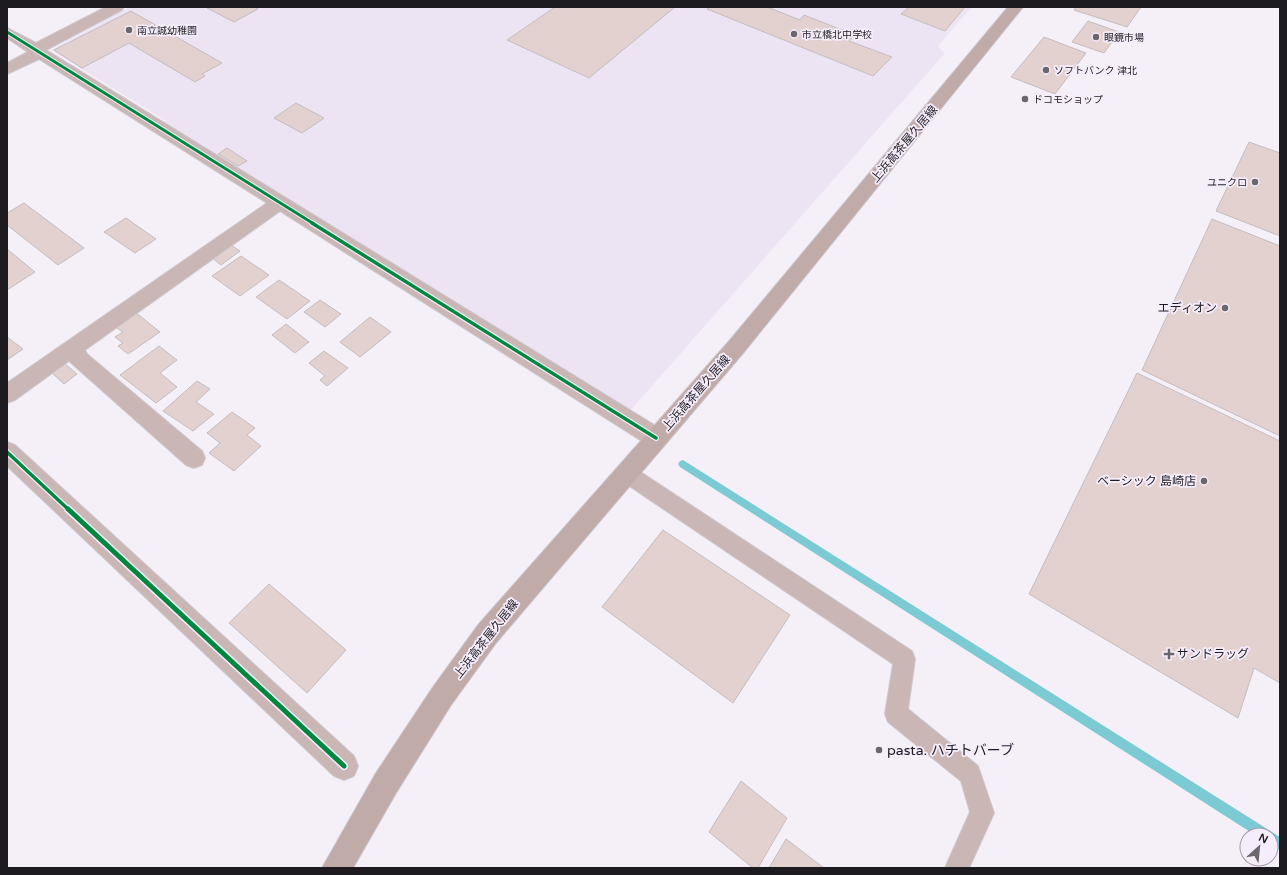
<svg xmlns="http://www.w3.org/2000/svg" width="1287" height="875" font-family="'Varela Round','Noto Sans JP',sans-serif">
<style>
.education{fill:#ece4f3}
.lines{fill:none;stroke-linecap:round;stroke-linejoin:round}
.stream{fill:#7bcad4;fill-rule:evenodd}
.building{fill:#e3d1cf;stroke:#c3bdc0}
.lane-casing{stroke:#cecad0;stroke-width:2}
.street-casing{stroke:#cecad0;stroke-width:2}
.secondary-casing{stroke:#cecad0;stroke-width:2}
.lane{fill:#cab7b5;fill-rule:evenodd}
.street{fill:#cab7b5;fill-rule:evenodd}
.secondary{fill:#c0aba9;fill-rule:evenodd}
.cycleway-far2-casing{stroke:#f5edfc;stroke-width:5}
.cycleway-far1-casing{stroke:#f5edfc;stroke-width:6}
.cycleway-casing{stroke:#f5edfc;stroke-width:8}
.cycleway-far2{stroke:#00873e;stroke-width:3}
.cycleway-far1{stroke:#00873e;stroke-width:3.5}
.cycleway{stroke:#00873e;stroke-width:5}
.poi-dot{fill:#69666c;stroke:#f5edfc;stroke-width:1.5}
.labels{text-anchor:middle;stroke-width:3.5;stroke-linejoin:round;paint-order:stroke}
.far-poi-label{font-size:10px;fill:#1e1b20;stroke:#f5edfc;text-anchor:start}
.street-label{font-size:12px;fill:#1e1b20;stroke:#f5edfc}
.poi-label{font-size:12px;fill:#1e1b20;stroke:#f5edfc;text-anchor:end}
.near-poi-label{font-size:14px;fill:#1e1b20;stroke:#f5edfc;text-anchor:start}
</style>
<rect width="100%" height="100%" fill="#f5f0f8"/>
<polygon class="education" points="130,7 972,7 938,46 945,53 629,412 163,123 166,121 51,50"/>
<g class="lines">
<polygon class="stream" points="683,460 1275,834 1280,837 1280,850 1271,845 1271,835 1255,835 680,467 678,464 680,461"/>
</g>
<g class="building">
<polygon points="209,7 254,7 258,9 234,22 207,8"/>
<polygon points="555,7 675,7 589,78 507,40"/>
<polygon points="710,7 767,7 800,20 804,15 855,35 849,41 892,57 873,76 707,9"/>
<polygon points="904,7 965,7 945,31 901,14 908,8"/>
<polygon points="1076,7 1141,7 1127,27 1074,10"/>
<polygon points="131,11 222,63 202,74 205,76 195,82 129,43 82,68 54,50"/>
<polygon points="1088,21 1119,32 1104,53 1072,42"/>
<polygon points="1044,37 1086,53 1055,94 1011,77"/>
<polygon points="296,103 324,118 302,133 274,118"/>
<polygon points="1249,142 1280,153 1280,236 1216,211"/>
<polygon points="227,148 247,161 238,166 218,154"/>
<polygon points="24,203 84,248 58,265 7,225 7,213"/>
<polygon points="126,218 156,239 135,253 104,232"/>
<polygon points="1212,219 1280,246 1280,436 1142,370"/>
<polygon points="231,245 240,251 221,265 212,258"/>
<polygon points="7,249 35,272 7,290"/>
<polygon points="241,256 269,275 240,296 212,276"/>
<polygon points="279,280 310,301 287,319 256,297"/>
<polygon points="320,300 341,314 325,327 304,312"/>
<polygon points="135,312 160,332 128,354 118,346 123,343 115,337 123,332 114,326"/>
<polygon points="370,317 391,332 360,357 340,342"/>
<polygon points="286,324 309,342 295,353 272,335"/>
<polygon points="7,337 23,349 7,360"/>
<polygon points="159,346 177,360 160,373 177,387 156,403 120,375"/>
<polygon points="324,351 348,368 327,386 320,380 325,376 309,363"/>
<polygon points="64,363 77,374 64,384 51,372"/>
<polygon points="1137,373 1280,441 1280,683 1254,668 1238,718 1029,594"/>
<polygon points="197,381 210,389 196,402 214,414 193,431 163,411"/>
<polygon points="232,412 255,428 247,435 261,446 234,471 209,453 220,443 207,433"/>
<polygon points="663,530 790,615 733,703 602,607"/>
<polygon points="269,584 346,650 307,693 229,623"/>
<polygon points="741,781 787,818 758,868 753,868 709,832"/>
<polygon points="786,839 824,868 769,868"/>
</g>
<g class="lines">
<g class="lane-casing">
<polygon id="lane" points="626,465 633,467 912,651 915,659 908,709 978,766 994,813 969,868 945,868 970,812 961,781 888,722 885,714 893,664 619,479 617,473 619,467"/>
</g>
<g class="street-casing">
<g id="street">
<polygon points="106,7 124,7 122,10 46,50 664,431 667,438 664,445 656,447 648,445 280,211 85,350 87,354 202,451 205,458 202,465 194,468 186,465 69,361 15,400 7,403 7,383 267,203 39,59 7,74 7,63 28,52 7,38 7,28 36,43"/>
<polygon points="7,442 15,445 354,756 358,766 354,776 344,780 334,776 7,466"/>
</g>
</g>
<g class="secondary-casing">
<polygon id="secondary" points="1008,7 1023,7 744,352 496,643 451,705 396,793 353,868 322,868 376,773 433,687 478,625 730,340"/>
</g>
<use href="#lane" class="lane"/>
<use href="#street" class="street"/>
<use href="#secondary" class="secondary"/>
<g class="cycleway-far2-casing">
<polyline id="cycleway-far2" points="7,32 314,224"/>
</g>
<g class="cycleway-far1-casing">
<g id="cycleway-far1">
<polyline points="312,223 656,438"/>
<polyline points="7,452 69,510"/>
</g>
</g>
<g class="cycleway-casing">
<polyline id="cycleway" points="68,509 344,766"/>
</g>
<use href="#cycleway-far2" class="cycleway-far2"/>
<use href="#cycleway-far1" class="cycleway-far1"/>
<use href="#cycleway" class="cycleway"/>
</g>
<g class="poi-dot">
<circle cx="129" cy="30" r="4"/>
<circle cx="794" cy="34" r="4"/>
<circle cx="1096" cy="37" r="4"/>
<circle cx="1046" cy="70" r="4"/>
<circle cx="1025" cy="99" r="4"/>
<circle cx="1255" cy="182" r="4"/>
<circle cx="1225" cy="308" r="4"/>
<circle cx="1204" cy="481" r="4"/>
<path d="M1167 648h4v4h4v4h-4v4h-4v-4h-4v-4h4z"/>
<circle cx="879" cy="750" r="4"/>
</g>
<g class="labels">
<g class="far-poi-label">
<text x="137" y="34">南立誠幼稚園</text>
<text x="802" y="38">市立橋北中学校</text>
<text x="1104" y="41">眼鏡市場</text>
<text x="1054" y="74">ソフトバンク 津北</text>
<text x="1033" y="103">ドコモショップ</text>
<text x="1247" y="186" text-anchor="end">ユニクロ</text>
</g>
<g class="street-label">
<text transform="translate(904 144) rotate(-50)" y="4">上浜高茶屋久居線</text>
<text transform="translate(696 393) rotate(-49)" y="4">上浜高茶屋久居線</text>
<text transform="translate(486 639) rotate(-52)" y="4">上浜高茶屋久居線</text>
</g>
<g class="poi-label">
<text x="1217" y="312">エディオン</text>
<text x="1196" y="485">ベーシック 島崎店</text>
<text x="1177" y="658" text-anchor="start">サンドラッグ</text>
</g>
<g class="near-poi-label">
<text x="887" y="755">pasta. ハチトバーブ</text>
</g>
</g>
<rect width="1287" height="875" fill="none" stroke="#1e1b20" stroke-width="16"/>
<g transform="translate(1259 847) rotate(27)"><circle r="19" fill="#f5edfc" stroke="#9f99a4"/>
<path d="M0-3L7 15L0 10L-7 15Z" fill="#69666c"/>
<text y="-6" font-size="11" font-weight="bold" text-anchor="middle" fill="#1e1b20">N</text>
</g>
</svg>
